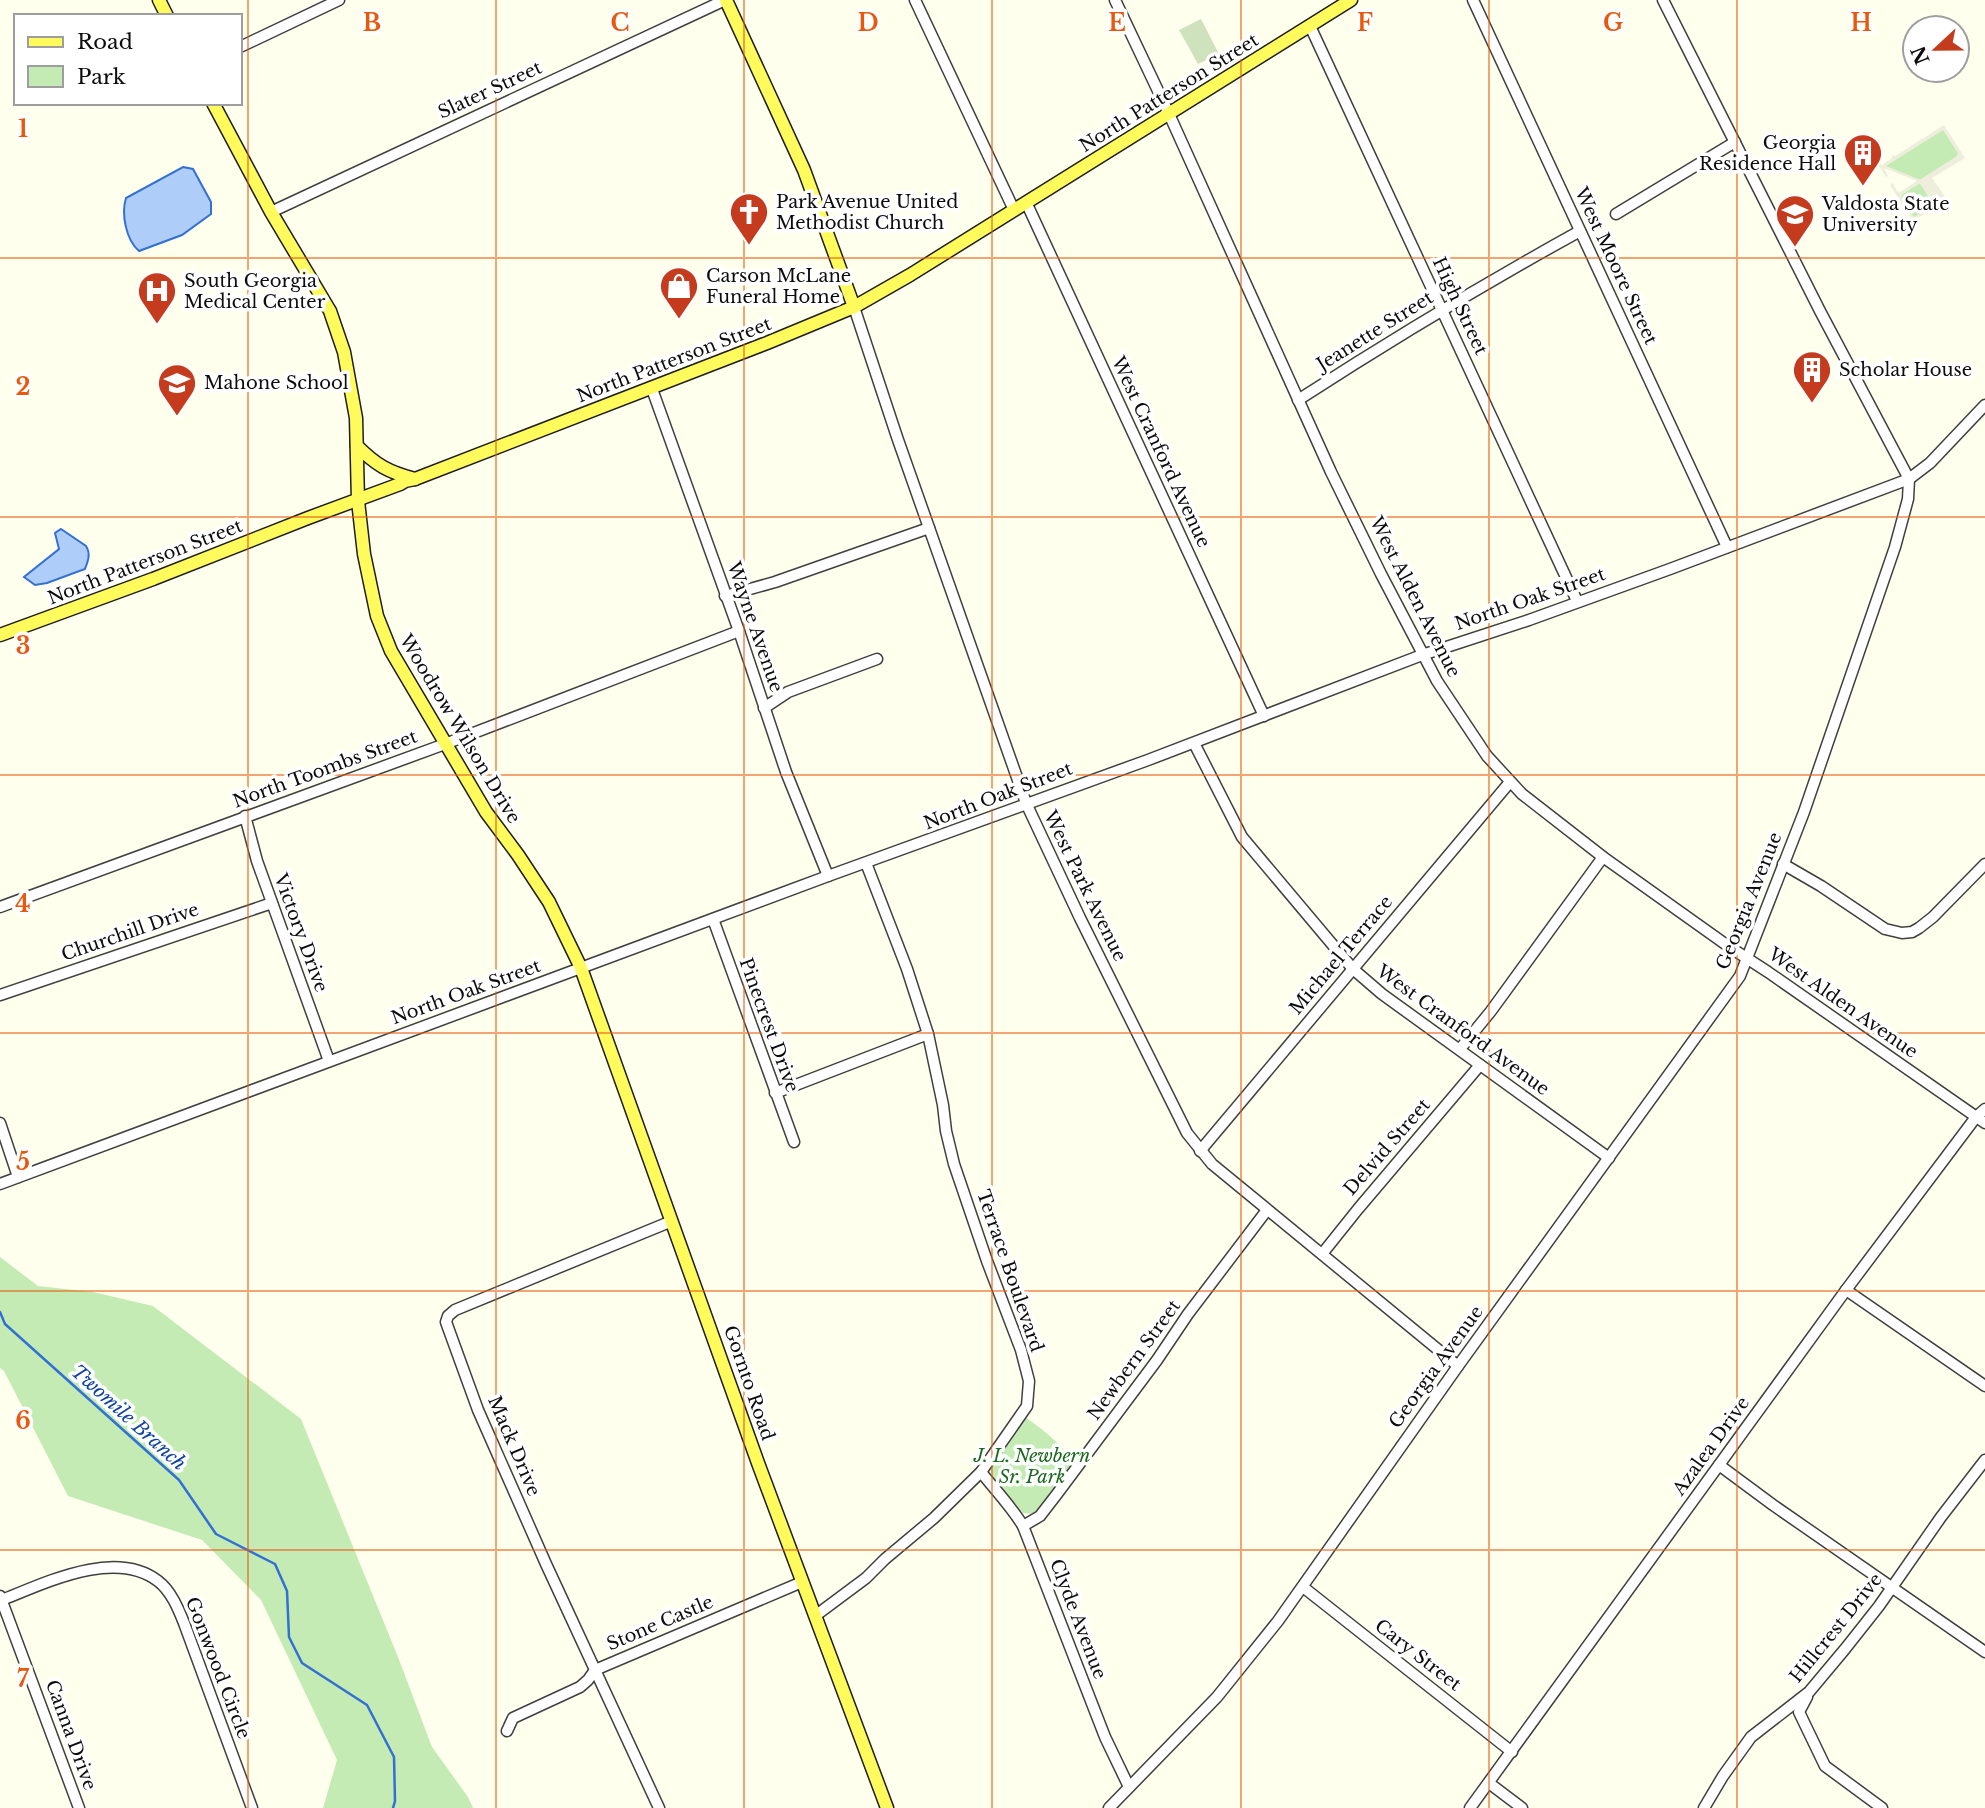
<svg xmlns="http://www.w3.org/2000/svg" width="1985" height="1808" font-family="'Libre Baskerville',serif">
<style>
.green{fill:#c5ebb5}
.cemetery{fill:#cee2bd}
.plaza{fill:#efeedc;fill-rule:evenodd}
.water{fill:#afcdf9;stroke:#3270d4;stroke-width:2}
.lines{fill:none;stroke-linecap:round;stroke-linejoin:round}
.stream{stroke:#3270d4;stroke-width:2.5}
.minor-casing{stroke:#404040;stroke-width:13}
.major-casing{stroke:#1e1e1e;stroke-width:15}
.minor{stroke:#fff;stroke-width:10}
.major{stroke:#fffb5d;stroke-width:12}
.grid{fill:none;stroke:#e8590c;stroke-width:2;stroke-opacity:0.55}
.labels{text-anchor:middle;stroke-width:7;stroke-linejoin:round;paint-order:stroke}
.street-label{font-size:18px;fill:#0d0d0d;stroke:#fff}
.poi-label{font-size:18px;fill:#0d0d0d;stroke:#fff;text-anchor:start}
.park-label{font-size:18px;font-style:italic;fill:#1a681b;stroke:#fff}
.water-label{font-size:19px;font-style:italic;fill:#1043a5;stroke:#fff}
.grid-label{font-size:23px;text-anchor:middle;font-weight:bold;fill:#e8590c;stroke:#fff;stroke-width:7;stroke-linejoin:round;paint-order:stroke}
</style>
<rect width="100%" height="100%" fill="#ffffed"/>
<g class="green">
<polygon points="1943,129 1958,153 1958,156 1920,180 1885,166"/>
<polygon points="1920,183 1934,205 1914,218 1901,197 1902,194"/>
<polygon points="0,1257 38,1286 93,1292 153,1306 301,1419 398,1657 432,1747 468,1797 473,1808 323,1808 337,1760 261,1600 202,1540 68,1496 4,1371 0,1368"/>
<path d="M1025 1417C1045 1431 1062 1445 1076 1465L1038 1514 1023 1513 993 1478 990 1469Z"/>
</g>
<polygon class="cemetery" points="1201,19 1219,54 1198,64 1179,30"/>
<path class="plaza" d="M1944 125 1965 158 1932 178 1946 198H1949L1913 221 1890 185 1893 183 1897 191 1900 192 1917 181 1884 168 1888 176 1886 177 1878 164 1880 163 1882 165 1892 158V155L1895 156ZM1943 130 1958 153 1957 156 1920 180 1886 166ZM1920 183 1934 205 1914 217 1901 197 1902 194Z"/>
<g class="water">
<path d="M183 167 193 169 211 202V214L182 235 139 251C126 240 121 214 126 198Z"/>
<path d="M61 529 86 546C91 554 88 561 85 569L47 583 35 585 24 577 59 549 55 533Z"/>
</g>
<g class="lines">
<polyline class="stream" points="0,1312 5,1324 179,1480 216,1534 275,1564 287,1591 289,1637 302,1663 367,1705 394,1757 395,1801 393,1808"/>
<g class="minor-casing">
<g id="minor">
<polyline points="915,0 1014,210"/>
<polyline points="1115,0 1169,114 1331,472 1381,574 1437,681 1487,756 1522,794 1603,857 1728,946 1768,972 1985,1123"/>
<polyline points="1473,0 1727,547"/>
<polyline points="1310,26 1577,601"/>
<polyline points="240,47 339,0"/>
<polyline points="1026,202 1264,716"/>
<polyline points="271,212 725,0"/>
<polyline points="1616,214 1735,142"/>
<polyline points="854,307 897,437 1026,803 1080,918 1187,1133 1212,1164 1458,1366"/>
<polyline points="652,389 739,631 786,772 828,876"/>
<path d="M1298 400C1391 340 1484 284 1580 231"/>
<polyline points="725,596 775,582 929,528"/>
<polyline points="764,708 788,692 877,659"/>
<polyline points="1194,743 1242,837 1353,969 1382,994 1609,1158"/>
<polyline points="245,816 257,861 329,1061"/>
<polyline points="1783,864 1821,886 1885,929 1902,933 1912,932 1919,928 1933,917 1985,864"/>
<polyline points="0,907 445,744 739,631"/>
<polyline points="713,919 794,1142"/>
<polyline points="0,995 272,903"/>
<polyline points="1460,1049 1491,1011 1603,857"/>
<polyline points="775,1093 928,1034"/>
<polyline points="0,1123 18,1177"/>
<polyline points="1200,1151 1510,782"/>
<polyline points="0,1184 828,876 1148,760 1422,655 1529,620 1670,569 1909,479 1930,463 1985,405"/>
<polyline points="1322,1254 1358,1209 1480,1065"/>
<polyline points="1846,1290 1985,1386"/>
<polyline points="1719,1465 1773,1505 1985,1652"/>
<path d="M981 1472C995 1490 1011 1506 1023 1526L1105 1737 1129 1787"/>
<polyline points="1023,1526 1040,1516 1057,1494 1157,1360 1188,1314 1267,1210"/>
<polyline points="1303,1587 1512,1752"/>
<polyline points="0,1596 79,1808"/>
<path d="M2 1600C45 1583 115 1548 158 1581 171 1591 178 1608 184 1623L252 1808"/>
<polyline points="815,1616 866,1578 885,1559 934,1518 981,1472 1027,1406 1029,1381 1021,1350 987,1261 954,1164 946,1131 943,1105 928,1034 907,969 866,863"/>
<polyline points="1807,1697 1799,1712 1825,1766 1882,1808"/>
<polyline points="507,1731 513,1718 580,1687 588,1680 595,1670 802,1582"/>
<polyline points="1489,1783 1522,1808"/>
<polyline points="659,1808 546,1564 478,1410 446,1322 448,1316 455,1310 672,1221"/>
<polyline points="1109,1808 1217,1697 1278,1621 1458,1366 1740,976 1804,812 1895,547 1908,499 1909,479 1820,311 1663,0"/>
<polyline points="1470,1808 1846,1290 1976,1117 1985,1109"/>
<polyline points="1704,1808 1723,1776 1751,1737 1809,1692 1845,1649 1879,1606 1941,1517 1985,1460"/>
</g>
</g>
<g class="major-casing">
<g id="major">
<polyline points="159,0 167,16"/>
<polyline points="726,0 804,170 854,307"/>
<polyline points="213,103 271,212 330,311 344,352 356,418 358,501 364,554 377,616 391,651 486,812 518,855 549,902 581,968 758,1463 887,1808"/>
<path d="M357 446C376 465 388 472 415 479"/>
<polyline points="0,635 153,579 308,518 400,484 405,481 415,479 767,343 854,307 910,275 1351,0"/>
</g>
</g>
<use href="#minor" class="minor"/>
<use href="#major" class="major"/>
</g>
<path class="grid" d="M248 0V1808M496 0V1808M744 0V1808M992 0V1808M1241 0V1808M1489 0V1808M1737 0V1808M0 258H1985M0 517H1985M0 775H1985M0 1033H1985M0 1291H1985M0 1550H1985"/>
<defs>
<g id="building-pin" transform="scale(2.0125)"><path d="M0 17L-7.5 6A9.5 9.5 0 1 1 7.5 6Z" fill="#c43b1e" stroke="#fff"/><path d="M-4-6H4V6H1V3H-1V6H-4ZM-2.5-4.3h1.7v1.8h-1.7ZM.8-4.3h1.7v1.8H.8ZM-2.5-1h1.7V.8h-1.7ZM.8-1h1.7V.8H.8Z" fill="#fff"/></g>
<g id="church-pin" transform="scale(2.0125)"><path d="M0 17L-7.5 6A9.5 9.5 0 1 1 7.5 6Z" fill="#c43b1e" stroke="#fff"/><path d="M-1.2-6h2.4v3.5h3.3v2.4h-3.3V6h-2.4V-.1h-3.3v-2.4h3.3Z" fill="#fff"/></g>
<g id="university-pin" transform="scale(2.0125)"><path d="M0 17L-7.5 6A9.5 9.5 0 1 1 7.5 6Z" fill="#c43b1e" stroke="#fff"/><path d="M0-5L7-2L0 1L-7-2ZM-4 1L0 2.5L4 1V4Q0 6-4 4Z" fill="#fff"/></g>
<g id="shop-pin" transform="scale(2.0125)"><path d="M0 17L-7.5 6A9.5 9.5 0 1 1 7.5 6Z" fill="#c43b1e" stroke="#fff"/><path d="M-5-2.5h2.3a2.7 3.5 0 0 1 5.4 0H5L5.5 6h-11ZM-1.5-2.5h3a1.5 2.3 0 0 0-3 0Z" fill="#fff"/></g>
<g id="hospital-pin" transform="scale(2.0125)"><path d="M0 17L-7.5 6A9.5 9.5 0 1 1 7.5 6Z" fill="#c43b1e" stroke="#fff"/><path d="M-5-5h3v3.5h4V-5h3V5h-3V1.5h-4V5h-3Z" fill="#fff"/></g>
<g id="school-pin" transform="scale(2.0125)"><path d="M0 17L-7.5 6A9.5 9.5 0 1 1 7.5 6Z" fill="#c43b1e" stroke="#fff"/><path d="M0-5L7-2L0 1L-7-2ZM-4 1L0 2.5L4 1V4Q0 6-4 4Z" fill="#fff"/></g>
</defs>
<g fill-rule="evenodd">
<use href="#building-pin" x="1863" y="153"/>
<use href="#church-pin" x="749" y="212"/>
<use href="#university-pin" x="1795" y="214"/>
<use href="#shop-pin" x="679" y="286"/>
<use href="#hospital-pin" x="157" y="291"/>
<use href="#building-pin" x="1812" y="370"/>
<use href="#school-pin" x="177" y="383"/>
</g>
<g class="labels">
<g class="street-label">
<text transform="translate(490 90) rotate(-25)" y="6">Slater Street</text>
<text transform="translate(1169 93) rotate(-32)" y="6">North Patterson Street</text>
<text transform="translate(1616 266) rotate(65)" y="6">West Moore Street</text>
<text transform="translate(1460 306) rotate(65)" y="6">High Street</text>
<text transform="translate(1375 331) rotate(-32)" y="6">Jeanette Street</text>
<text transform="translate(674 360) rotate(-21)" y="6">North Patterson Street</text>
<text transform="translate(1161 452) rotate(65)" y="6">West Cranford Avenue</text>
<text transform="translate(145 562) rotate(-21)" y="6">North Patterson Street</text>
<text transform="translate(1415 597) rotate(63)" y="6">West Alden Avenue</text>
<text transform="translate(1530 599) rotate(-19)" y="6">North Oak Street</text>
<text transform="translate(755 627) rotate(71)" y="6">Wayne Avenue</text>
<text transform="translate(460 729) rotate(59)" y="6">Woodrow Wilson Drive</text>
<text transform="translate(325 769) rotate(-20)" y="6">North Toombs Street</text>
<text transform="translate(998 796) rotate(-21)" y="6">North Oak Street</text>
<text transform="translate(1085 886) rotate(64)" y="6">West Park Avenue</text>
<text transform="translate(1749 901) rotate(-68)" y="6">Georgia Avenue</text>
<text transform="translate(130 932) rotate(-19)" y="6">Churchill Drive</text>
<text transform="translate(301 933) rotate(70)" y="6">Victory Drive</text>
<text transform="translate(1341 955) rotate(-50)" y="6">Michael Terrace</text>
<text transform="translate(466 992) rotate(-20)" y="6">North Oak Street</text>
<text transform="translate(1843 1003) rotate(35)" y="6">West Alden Avenue</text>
<text transform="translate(769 1025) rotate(70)" y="6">Pinecrest Drive</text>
<text transform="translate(1463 1030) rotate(36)" y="6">West Cranford Avenue</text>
<text transform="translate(1387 1147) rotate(-49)" y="6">Delvid Street</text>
<text transform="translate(1010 1271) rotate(71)" y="6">Terrace Boulevard</text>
<text transform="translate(1134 1360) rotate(-54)" y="6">Newbern Street</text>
<text transform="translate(1436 1367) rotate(-54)" y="6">Georgia Avenue</text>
<text transform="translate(749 1383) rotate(71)" y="6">Gornto Road</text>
<text transform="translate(514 1446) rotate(67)" y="6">Mack Drive</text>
<text transform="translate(1711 1446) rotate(-54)" y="6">Azalea Drive</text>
<text transform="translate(1078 1619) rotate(69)" y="6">Clyde Avenue</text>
<text transform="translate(660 1623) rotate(-23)" y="6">Stone Castle</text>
<text transform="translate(1836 1628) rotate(-51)" y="6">Hillcrest Drive</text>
<text transform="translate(1418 1655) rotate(38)" y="6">Cary Street</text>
<text transform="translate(218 1668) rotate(69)" y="6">Gonwood Circle</text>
<text transform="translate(71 1735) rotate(70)" y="6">Canna Drive</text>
</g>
<g class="poi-label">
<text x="1836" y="149" text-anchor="end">Georgia<tspan x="1836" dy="21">Residence Hall</tspan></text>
<text x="776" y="208">Park Avenue United<tspan x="776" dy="21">Methodist Church</tspan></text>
<text x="1822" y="210">Valdosta State<tspan x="1822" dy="21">University</tspan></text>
<text x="706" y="282">Carson McLane<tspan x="706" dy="21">Funeral Home</tspan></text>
<text x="184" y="287">South Georgia<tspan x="184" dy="21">Medical Center</tspan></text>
<text x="1839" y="376">Scholar House</text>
<text x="204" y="389">Mahone School</text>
</g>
<g class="park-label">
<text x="1032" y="1462">J. L. Newbern<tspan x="1032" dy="21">Sr. Park</tspan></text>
</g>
<g class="water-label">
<text transform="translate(129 1417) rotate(42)" y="7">Twomile Branch</text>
</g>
</g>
<g class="grid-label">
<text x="372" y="31">B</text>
<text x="620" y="31">C</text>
<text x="868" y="31">D</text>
<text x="1117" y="31">E</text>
<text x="1365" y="31">F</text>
<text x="1613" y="31">G</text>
<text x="1861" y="31">H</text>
<text x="23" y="137">1</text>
<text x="23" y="395">2</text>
<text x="23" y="654">3</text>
<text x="23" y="912">4</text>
<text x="23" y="1170">5</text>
<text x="23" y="1429">6</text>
<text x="23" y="1687">7</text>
</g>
<rect x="14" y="14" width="228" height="91" fill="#ffffff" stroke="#9e9e9e" stroke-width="2"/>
<rect x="28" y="37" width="35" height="10" fill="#fffb5d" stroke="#9e9e9e" stroke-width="2"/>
<text x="77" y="49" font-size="21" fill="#0d0d0d">Road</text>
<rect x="28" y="66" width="35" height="21" fill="#c5ebb5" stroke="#9e9e9e" stroke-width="2"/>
<text x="77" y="84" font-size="21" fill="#0d0d0d">Park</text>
<g transform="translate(1936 49) rotate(248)"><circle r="33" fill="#ffffff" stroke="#9e9e9e" stroke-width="2"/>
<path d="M0-5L12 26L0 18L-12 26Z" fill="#c43b1e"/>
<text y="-10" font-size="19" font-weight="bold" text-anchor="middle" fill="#0d0d0d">N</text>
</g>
</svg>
